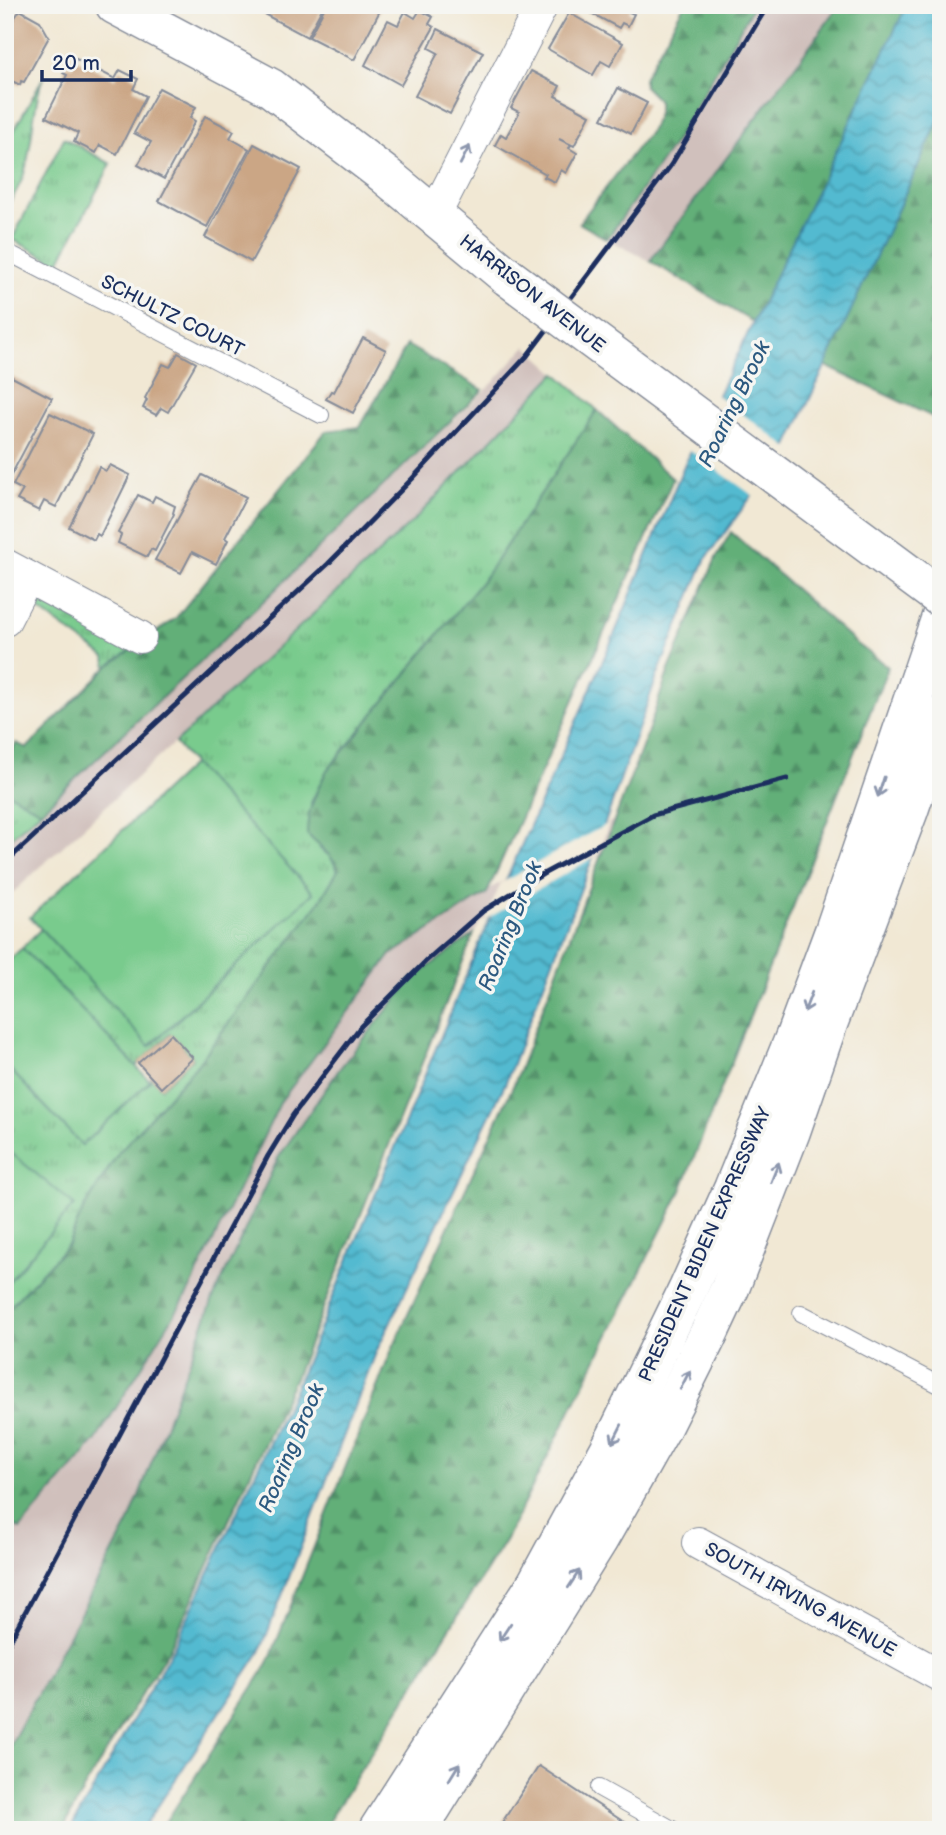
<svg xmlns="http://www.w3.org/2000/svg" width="946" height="1835" font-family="'Balsamiq Sans',sans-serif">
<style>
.industrial{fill:#d0c0bc}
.grass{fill:url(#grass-tufts);stroke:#4a7d76;stroke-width:2}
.forest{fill:url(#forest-firs);stroke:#3e6f6b;stroke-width:2}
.pitch{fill:#79cb8d;stroke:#4a7d76;stroke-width:2}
.water{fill:url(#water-waves);stroke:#367497;stroke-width:2}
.pier{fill:#f1e8d4}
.building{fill:#cba685}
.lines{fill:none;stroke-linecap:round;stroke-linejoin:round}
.lane-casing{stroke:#868c99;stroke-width:18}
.street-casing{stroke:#868c99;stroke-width:34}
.primary-casing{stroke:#868c99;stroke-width:41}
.highway-casing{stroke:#868c99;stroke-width:41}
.lane{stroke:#fff;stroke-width:16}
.street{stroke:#fff;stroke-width:32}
.primary{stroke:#fff;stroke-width:38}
.highway{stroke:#fff;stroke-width:38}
.rail{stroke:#1b2f5e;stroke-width:5}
.primary-bridge-casing{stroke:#868c99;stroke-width:41;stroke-linecap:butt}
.primary-bridge{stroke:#fff;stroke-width:38}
.oneway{stroke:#8d97ae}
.labels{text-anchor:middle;stroke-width:7;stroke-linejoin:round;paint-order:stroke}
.street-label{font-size:19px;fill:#1b2f5e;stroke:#f6f6f2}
.water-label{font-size:21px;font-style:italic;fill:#2c5980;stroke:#f6f6f2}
</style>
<defs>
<pattern id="grass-tufts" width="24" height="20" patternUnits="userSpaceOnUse" patternTransform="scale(1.75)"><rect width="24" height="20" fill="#79cb8d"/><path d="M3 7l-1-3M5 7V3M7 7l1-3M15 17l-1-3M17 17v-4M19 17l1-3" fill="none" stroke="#62a576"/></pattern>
<pattern id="forest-firs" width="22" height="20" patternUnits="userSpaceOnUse" patternTransform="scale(1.75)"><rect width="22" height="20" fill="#62af78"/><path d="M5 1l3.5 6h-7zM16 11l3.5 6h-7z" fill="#508f66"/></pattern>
<pattern id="water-waves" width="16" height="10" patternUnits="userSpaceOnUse" patternTransform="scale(1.75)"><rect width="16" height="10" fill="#52bad0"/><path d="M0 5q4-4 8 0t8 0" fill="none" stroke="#4398ac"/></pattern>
</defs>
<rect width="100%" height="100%" fill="#f6f6f2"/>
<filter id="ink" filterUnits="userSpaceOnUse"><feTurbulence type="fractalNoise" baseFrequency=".0143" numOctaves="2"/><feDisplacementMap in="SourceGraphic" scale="14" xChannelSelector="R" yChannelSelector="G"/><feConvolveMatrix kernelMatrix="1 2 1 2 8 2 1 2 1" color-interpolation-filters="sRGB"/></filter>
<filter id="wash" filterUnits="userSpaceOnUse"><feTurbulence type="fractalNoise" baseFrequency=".00686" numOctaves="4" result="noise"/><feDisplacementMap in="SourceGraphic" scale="28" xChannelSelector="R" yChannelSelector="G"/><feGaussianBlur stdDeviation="1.57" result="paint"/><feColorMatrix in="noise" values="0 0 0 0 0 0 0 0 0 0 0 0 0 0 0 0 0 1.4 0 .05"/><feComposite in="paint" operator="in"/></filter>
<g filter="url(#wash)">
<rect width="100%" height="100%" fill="#f1e8d4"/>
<g class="industrial">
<polygon points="754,5 840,5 650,261 607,239 675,142"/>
<polygon points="526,346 556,373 522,411 415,519 5,900 5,843 200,662 491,385"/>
<polygon points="637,807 650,827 480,923 474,934 413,978 340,1068 278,1158 213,1299 129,1522 5,1755 5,1521 20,1529 96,1440 188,1293 281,1101 391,955 479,898 480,894"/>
</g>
<g class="grass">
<path d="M43 78C31 110 34 145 23 177 19 188 11 200 5 211V147Z"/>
<polygon points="64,138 111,164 58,264 12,239"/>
<polygon points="556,373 597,410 486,576 326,772 311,803 320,849 330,856 338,870 320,901 197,1065 119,1152 83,1210 68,1245 5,1312 5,1286 73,1205 5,1148 5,1064 82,1145 150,1081 151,1077 161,1088 193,1058 170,1034 136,1066 22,948 41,929 150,1046 313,893 193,764 175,743 415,519"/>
<polygon points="31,595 133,649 107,667 105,657 28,602"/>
<polygon points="5,791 41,811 5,843"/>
</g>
<g class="forest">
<polygon points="684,5 754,5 675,142 607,239 579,223 653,127 658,113 658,100 644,86 644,78"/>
<polygon points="840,5 941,5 941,421 832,369 650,261"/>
<polygon points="407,345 483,390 200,662 41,811 5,791 5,762 16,743 27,748 107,667 176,618 326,431 360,427"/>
<path d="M597 410 673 479 487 893 391 955 281 1101 188 1293 96 1440 20 1529 5 1521V1312L68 1245 83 1210 119 1152 197 1065 320 901 338 870C334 856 317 845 307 834 307 810 316 793 326 772L486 576Z"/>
<polygon points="731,532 856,643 888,667 680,1193 506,1539 323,1830 161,1830 268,1663 393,1347 514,1084 646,737 668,672 716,558"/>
<polygon points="474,934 297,1373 171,1646 83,1790 63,1830 5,1830 5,1755 129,1522 213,1299 278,1158 340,1068 413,978"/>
</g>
<g class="pitch">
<polygon points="193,764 313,893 149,1046 30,917"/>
<polygon points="22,948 150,1081 82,1145 5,1064 5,964"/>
<polygon points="5,1148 74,1205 5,1286"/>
</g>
<polygon class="water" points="907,5 941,5 941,116 788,446 705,560 657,676 589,868 505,1084 377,1350 260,1652 142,1830 70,1830 174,1647 296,1386 497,901 615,633 686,461"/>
<g class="pier">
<polygon points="715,394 790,449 755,497 688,449"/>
<polygon points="609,823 598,855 485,920 501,883"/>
</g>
<g id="blocks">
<g class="building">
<polygon points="5,5 17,5 5,27"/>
<polygon points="266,5 324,5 307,37 262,13"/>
<polygon points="326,5 383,5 354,60 309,37"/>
<polygon points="576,5 632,5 629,12 634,14 628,26 622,23 619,28"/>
<polygon points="20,10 40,21 49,37 24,82 21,81 20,85 10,80 8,82 5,80 5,32"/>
<polygon points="420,10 433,17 429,24 434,27 401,85 365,65 388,20 398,25 405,12 415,18"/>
<polygon points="569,13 623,43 610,66 601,61 593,75 548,49"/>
<polygon points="438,29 483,52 450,114 415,96 438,53 429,48"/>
<polygon points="76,59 115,79 120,70 138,79 133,89 146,96 117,154 100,145 96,153 74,142 78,133 46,117 67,75 63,73 67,65 72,67"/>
<polygon points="531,71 560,86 555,96 590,115 574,146 559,139 571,145 569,148 577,153 566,173 561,170 555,182 544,177 546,174 495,145 501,134 506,137 518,115 519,112 511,108"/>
<polygon points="159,88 196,107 190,118 195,121 164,179 138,165 151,142 134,133"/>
<polygon points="618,88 647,103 631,134 602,119"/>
<polygon points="205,116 234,131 230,138 249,149 207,227 159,201"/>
<polygon points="254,144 301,169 251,262 205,237"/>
<polygon points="363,338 386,350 353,413 326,399 331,391 334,392"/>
<polygon points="178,353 196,363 168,412 161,408 156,415 143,408 147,400 145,398 163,364 170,367"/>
<polygon points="12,377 52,398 8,481 5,479 5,386"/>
<polygon points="50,413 93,434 56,507 44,501 39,511 17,500 23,490 13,485"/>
<polygon points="110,465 130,475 100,536 97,534 94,540 69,527 99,467 106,471"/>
<polygon points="202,475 246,497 225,538 228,540 216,564 192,552 181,573 155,560"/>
<polygon points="138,495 152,502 155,496 175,506 173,513 174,514 155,551 151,549 147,557 118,543 121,535 118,533"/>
<polygon points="171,1034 193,1058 161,1088 138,1063"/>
<polygon points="539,1766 636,1830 497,1830"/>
</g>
</g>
</g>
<g filter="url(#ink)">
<use href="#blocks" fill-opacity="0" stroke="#868c99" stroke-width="2"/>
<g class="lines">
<g class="lane-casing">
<g id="lane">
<polyline points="5,251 321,415"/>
<polyline points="801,1313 941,1386"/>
<polyline points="599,1788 674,1830"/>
</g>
</g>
<g class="street-casing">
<g id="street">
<polyline points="434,216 542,5"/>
<polyline points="5,565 140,637"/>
<polyline points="5,620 27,577"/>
<polyline points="698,1543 941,1676"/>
</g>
</g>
<g class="primary-casing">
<polyline id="primary" points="115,5 271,88 385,175 508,277"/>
</g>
<g class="highway-casing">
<g id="highway">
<polyline points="378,1830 536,1584 616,1437 688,1289 733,1189 795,1036 834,931 941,617"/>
<polyline points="418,1830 599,1539 660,1431 707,1337 730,1288 791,1131 828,1024 909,810 941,716"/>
</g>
</g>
<use href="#lane" class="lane"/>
<use href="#street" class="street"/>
<use href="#primary" class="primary"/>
<use href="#highway" class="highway"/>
<g class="rail">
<polyline points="5,863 328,564 412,479 527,356 671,165 768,5"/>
<polyline points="5,1650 268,1156 293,1115 361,1026 426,961 483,911 543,874 653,815 787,779"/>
</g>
<g class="primary-bridge-casing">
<polyline id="primary-bridge" points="508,277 941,598"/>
</g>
<use href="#primary-bridge" class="primary-bridge"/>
</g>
<defs><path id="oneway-shaft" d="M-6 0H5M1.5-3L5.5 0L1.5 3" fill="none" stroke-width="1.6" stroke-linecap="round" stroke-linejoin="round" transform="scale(1.75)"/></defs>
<g class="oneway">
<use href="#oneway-shaft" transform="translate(465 155) rotate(-63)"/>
<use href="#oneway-shaft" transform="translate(881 787) rotate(108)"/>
<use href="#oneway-shaft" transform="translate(808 1002) rotate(111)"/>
<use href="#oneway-shaft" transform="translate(775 1172) rotate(-68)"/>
<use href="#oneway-shaft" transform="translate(685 1380) rotate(-63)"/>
<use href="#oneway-shaft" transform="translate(617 1434) rotate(117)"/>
<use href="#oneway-shaft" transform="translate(574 1579) rotate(-57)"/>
<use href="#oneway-shaft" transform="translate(505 1632) rotate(123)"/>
<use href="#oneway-shaft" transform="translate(454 1772) rotate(-58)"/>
</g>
</g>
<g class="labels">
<g class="street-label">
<text transform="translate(533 293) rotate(38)" y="7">HARRISON AVENUE</text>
<text transform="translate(173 315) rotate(27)" y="7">SCHULTZ COURT</text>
<text transform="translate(704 1244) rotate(-66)" y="7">PRESIDENT BIDEN EXPRESSWAY</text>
<text transform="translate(801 1599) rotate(29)" y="7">SOUTH IRVING AVENUE</text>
</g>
<g class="water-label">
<text transform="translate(734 404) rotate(-64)" y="7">Roaring Brook</text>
<text transform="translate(510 926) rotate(-68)" y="7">Roaring Brook</text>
<text transform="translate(291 1448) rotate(-67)" y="7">Roaring Brook</text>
</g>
</g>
<rect width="946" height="1835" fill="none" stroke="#f6f6f2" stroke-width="28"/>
<path d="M42 70v10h89v-10" fill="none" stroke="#1b2f5e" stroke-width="3.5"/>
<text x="52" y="70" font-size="21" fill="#1b2f5e" stroke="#f6f6f2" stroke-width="5" paint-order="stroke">20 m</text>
</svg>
